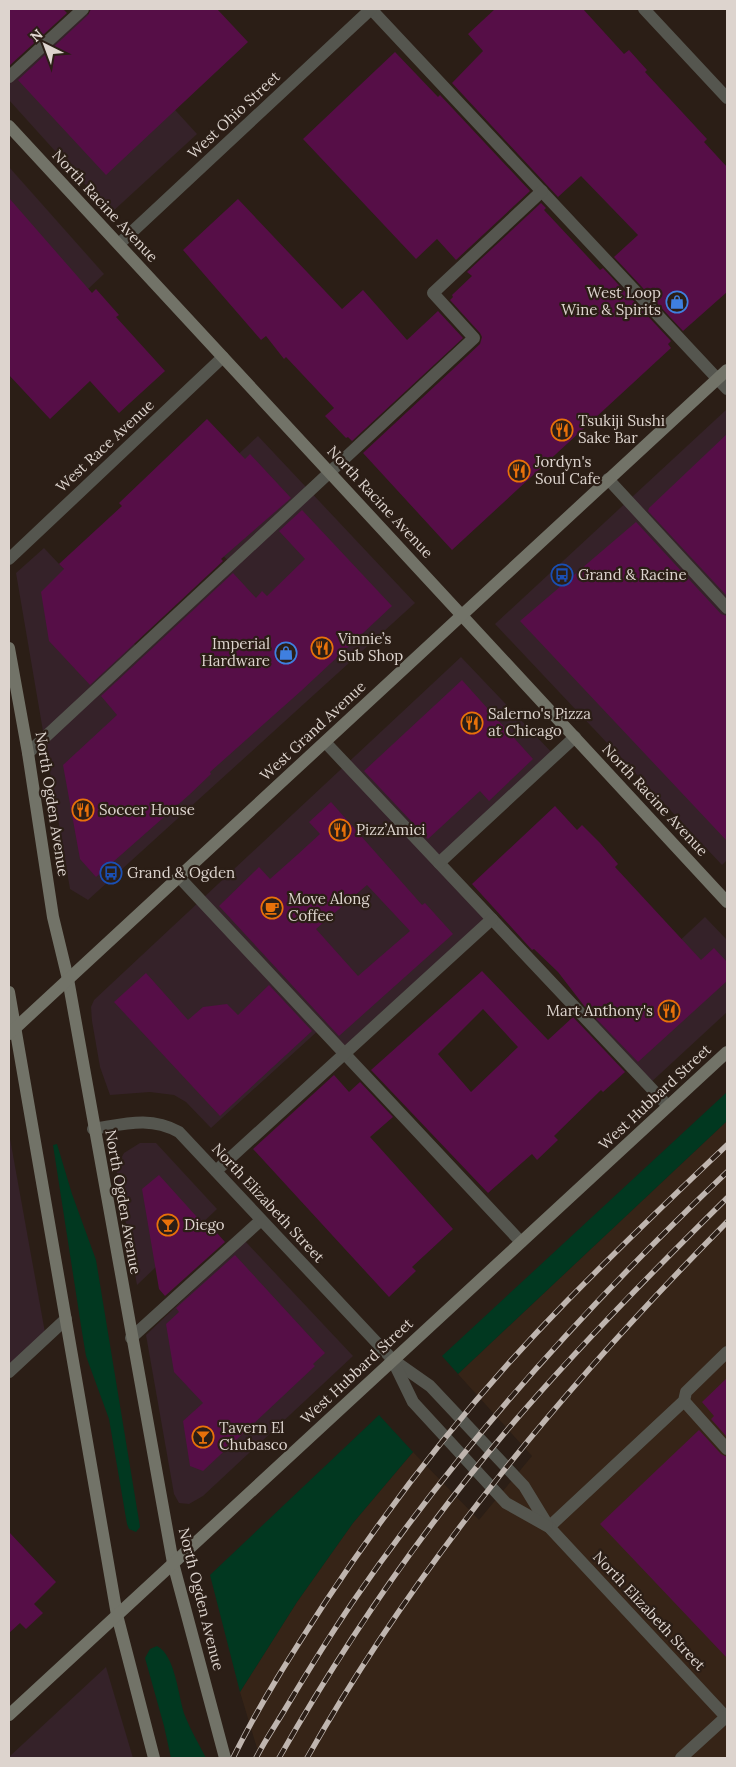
<svg xmlns="http://www.w3.org/2000/svg" width="736" height="1767" font-family="Lora,serif">
<style>
.commercial{fill:#352229}
.built{fill:#362417}
.green{fill:#013820}
.building{fill:#560e47;fill-rule:evenodd}
.lines{fill:none;stroke-linecap:round;stroke-linejoin:round}
.lane{stroke:#55564f;stroke-width:12}
.street{stroke:#55564f;stroke-width:12}
.secondary{stroke:#727368;stroke-width:12}
.rail-casing{stroke:#bfb5af;stroke-width:5.5}
.rail{stroke:#2b1e16;stroke-width:4;stroke-dasharray:11;stroke-linecap:butt}
.labels{text-anchor:middle;stroke-width:4.5;stroke-linejoin:round;paint-order:stroke}
.street-label{font-size:15px;fill:#ddd4ce;stroke:#2b1e16}
.poi-label{font-size:15px;fill:#ddd4ce;stroke:#2b1e16;text-anchor:start}
</style>
<rect width="100%" height="100%" fill="#2b1e16"/>
<g class="commercial">
<polygon points="83,9 197,134 111,213 9,100 9,77"/>
<polygon points="9,167 104,274 9,363"/>
<polygon points="727,409 727,860 722,865 495,624"/>
<polygon points="258,436 415,603 88,900 70,889 16,573 44,548 139,649 231,564 180,509"/>
<polygon points="461,657 555,756 439,863 492,919 345,1054 321,1028 211,1128 186,1102 174,1095 150,1092 110,1095 100,1067 92,1021 91,1007 94,1000"/>
<polygon points="705,917 727,940 727,1012 648,1085 591,1024"/>
<polygon points="9,1133 46,1338 9,1372"/>
<polygon points="140,1143 156,1143 217,1209 137,1285 116,1168 124,1153"/>
<polygon points="245,1241 353,1356 203,1496 189,1504 179,1503 174,1494 146,1335"/>
<polygon points="106,1667 133,1758 9,1758 9,1757"/>
</g>
<polygon class="built" points="727,1121 727,1758 260,1758 240,1692 297,1602 353,1523 413,1452 479,1520 532,1456 458,1374"/>
<g class="green">
<polygon points="727,1092 727,1121 458,1374 442,1356"/>
<polygon points="57,1144 72,1194 96,1260 140,1527 136,1532 129,1529 127,1524 109,1419 86,1356 82,1332 53,1145"/>
<polygon points="379,1415 413,1452 353,1523 297,1602 240,1692 210,1575"/>
<path d="M157 1646C176 1656 178 1697 185 1716 191 1731 199 1744 206 1758H171L164 1726 145 1658 150 1649Z"/>
</g>
<g class="building">
<polygon points="9,9 63,9 67,13 9,66"/>
<polygon points="91,9 217,9 248,42 106,175 18,80 88,15"/>
<polygon points="495,9 583,9 624,54 629,50 647,70 645,72 707,139 704,142 727,167 727,292 683,331 614,257 638,235 581,176 558,197 452,83 483,51 468,34"/>
<polygon points="395,52 438,97 440,95 530,191 456,260 437,239 416,259 303,139"/>
<polygon points="9,198 92,293 96,289 119,315 116,317 165,371 119,413 90,381 50,419 9,375"/>
<polygon points="238,199 342,309 363,290 407,340 438,311 463,338 352,441 348,437 346,438 325,416 334,408 286,357 284,359 266,336 261,340 183,250"/>
<polygon points="541,203 546,208 544,210 600,270 603,268 671,341 668,344 671,348 452,550 363,453 480,344 482,337 480,333 450,300 453,297 452,295 472,276 467,272"/>
<polygon points="207,419 245,459 250,454 291,498 221,559 223,561 90,685 49,641 41,592 64,569 59,564 122,506 119,503"/>
<polygon points="727,434 727,596 648,511 649,508"/>
<polygon points="302,510 392,606 301,691 210,772 211,774 189,795 96,877 80,859 63,765 117,715 101,696 233,573 256,598 262,591 267,596 305,559 279,531"/>
<polygon points="636,522 721,614 727,616 727,841 520,621"/>
<polygon points="462,680 533,759 489,801 480,791 428,839 364,771"/>
<path d="M331 802 422 905 425 903 453 934 339 1036 219 906 259 867 270 879 297 855 320 834 309 822ZM367 885 410 931 358 976 316 929Z"/>
<polygon points="555,806 577,830 582,825 600,843 618,864 615,867 701,960 714,948 727,962 727,981 638,1062 585,1007 558,972 534,949 532,950 472,884"/>
<path d="M482 971 548 1040 573 1017 625 1072 603 1092 601 1090 554 1136 558 1140 537 1160 532 1154 488 1193 371 1070ZM483 1009 518 1047 471 1092 438 1054Z"/>
<polygon points="146,973 188,1020 203,1007 227,1004 238,1015 269,985 312,1031 220,1116 114,1002"/>
<polygon points="334,1075 349,1092 360,1082 393,1117 370,1137 453,1229 412,1267 416,1271 389,1297 253,1149"/>
<polygon points="159,1175 205,1226 208,1223 225,1242 165,1296 159,1289 142,1189"/>
<polygon points="235,1255 325,1353 313,1364 315,1366 203,1471 190,1466 183,1421 203,1403 174,1372 166,1324 179,1312 176,1308"/>
<polygon points="727,1378 727,1437 711,1419 714,1416 702,1402"/>
<polygon points="699,1430 721,1454 727,1457 727,1658 600,1524"/>
<polygon points="9,1532 56,1582 34,1604 43,1613 26,1629 20,1623 9,1633"/>
</g>
<g class="lines">
<g class="lane">
<polyline points="371,9 727,389"/>
<polyline points="9,77 83,9"/>
<polyline points="608,479 727,608"/>
<polyline points="325,742 668,1106"/>
<polyline points="28,753 474,338 433,293 542,191"/>
<polyline points="439,863 575,737"/>
<polyline points="179,877 521,1242"/>
<polyline points="216,1171 492,919"/>
<polyline points="131,1338 261,1220"/>
<polyline points="9,1372 66,1319"/>
<polyline points="684,1401 727,1449"/>
<polyline points="549,1527 684,1401 686,1392 727,1352"/>
</g>
<g class="street">
<polyline points="644,9 727,98"/>
<polyline points="119,244 371,9"/>
<polyline points="9,559 223,357"/>
<path d="M93 1129C125 1124 150 1116 179 1132L393 1360 430 1386 524 1486 549 1527 726 1717"/>
<polyline points="394,1363 413,1402 506,1503 547,1526"/>
<polyline points="681,1758 727,1716"/>
</g>
<g class="secondary">
<polyline points="9,126 727,902"/>
<polyline points="9,648 28,753 53,917 68,979 173,1563 225,1758"/>
<polyline points="9,992 117,1615 154,1758"/>
<polyline points="9,1034 727,370"/>
<polyline points="9,1715 727,1052"/>
</g>
<g class="rail-casing">
<g id="rail">
<path d="M233 1758C260 1703 293 1652 326 1601 396 1495 476 1394 565 1303 618 1249 672 1197 727 1145"/>
<path d="M256 1758C265 1740 277 1723 287 1706 308 1671 329 1637 352 1603 460 1445 588 1304 727 1172"/>
<path d="M279 1758C344 1644 423 1529 508 1429 577 1348 652 1272 727 1198"/>
<path d="M307 1758C419 1560 568 1383 727 1222"/>
</g>
</g>
<use href="#rail" class="rail"/>
</g>
<defs>
<g id="shop-ring" transform="scale(1.125)"><circle r="9.5" fill="#2b1e16" stroke="#3f7fe0" stroke-width="1.5"/><path d="M-5-2.5h2.3a2.7 3.5 0 0 1 5.4 0H5L5.5 6h-11ZM-1.5-2.5h3a1.5 2.3 0 0 0-3 0Z" fill="#3f7fe0"/></g>
<g id="restaurant-ring" transform="scale(1.125)"><circle r="9.5" fill="#2b1e16" stroke="#e8710a" stroke-width="1.5"/><path d="M-5-6h1v4h1v-4h1v4h1v-4h1v5L-1.5 .5V6h-2V.5L-5-1ZM5-6V6H3V1.5H1.5Q1.5-4 5-6Z" fill="#e8710a"/></g>
<g id="bus-ring" transform="scale(1.125)"><circle r="9.5" fill="#2b1e16" stroke="#1a4fb4" stroke-width="1.5"/><path d="M-5-6H5V4H4V6H2V4H-2V6H-4V4H-5ZM-3.5-4V0h7V-4ZM-3.5 1.2v1.5H-2V1.2ZM2 1.2v1.5H3.5V1.2Z" fill="#1a4fb4"/></g>
<g id="cafe-ring" transform="scale(1.125)"><circle r="9.5" fill="#2b1e16" stroke="#e8710a" stroke-width="1.5"/><path d="M-5.5-4.5H6V0H3Q3 3.5 0 3.5H-2.5Q-5.5 3.5-5.5 0ZM3-3.2v2h1.7v-2ZM-6 4.5H4V6H-6Z" fill="#e8710a"/></g>
<g id="bar-ring" transform="scale(1.125)"><circle r="9.5" fill="#2b1e16" stroke="#e8710a" stroke-width="1.5"/><path d="M-6-5H6L.8 .8V4.5H3.5V6h-7V4.5H-.8V.8Z" fill="#e8710a"/></g>
</defs>
<g fill-rule="evenodd">
<use href="#shop-ring" x="677" y="302"/>
<use href="#restaurant-ring" x="562" y="430"/>
<use href="#restaurant-ring" x="519" y="471"/>
<use href="#bus-ring" x="562" y="575"/>
<use href="#restaurant-ring" x="322" y="648"/>
<use href="#shop-ring" x="286" y="653"/>
<use href="#restaurant-ring" x="472" y="723"/>
<use href="#restaurant-ring" x="83" y="810"/>
<use href="#restaurant-ring" x="340" y="830"/>
<use href="#bus-ring" x="111" y="873"/>
<use href="#cafe-ring" x="272" y="908"/>
<use href="#restaurant-ring" x="669" y="1011"/>
<use href="#bar-ring" x="168" y="1225"/>
<use href="#bar-ring" x="203" y="1437"/>
</g>
<g class="labels">
<g class="street-label">
<text transform="translate(234 115) rotate(-43)" y="5">West Ohio Street</text>
<text transform="translate(105 206) rotate(47)" y="5">North Racine Avenue</text>
<text transform="translate(105 446) rotate(-43)" y="5">West Race Avenue</text>
<text transform="translate(380 502) rotate(47)" y="5">North Racine Avenue</text>
<text transform="translate(313 731) rotate(-43)" y="5">West Grand Avenue</text>
<text transform="translate(655 800) rotate(47)" y="5">North Racine Avenue</text>
<text transform="translate(52 804) rotate(81)" y="5">North Ogden Avenue</text>
<text transform="translate(655 1097) rotate(-43)" y="5">West Hubbard Street</text>
<text transform="translate(123 1202) rotate(80)" y="5">North Ogden Avenue</text>
<text transform="translate(268 1203) rotate(47)" y="5">North Elizabeth Street</text>
<text transform="translate(357 1371) rotate(-43)" y="5">West Hubbard Street</text>
<text transform="translate(201 1599) rotate(76)" y="5">North Ogden Avenue</text>
<text transform="translate(649 1611) rotate(47)" y="5">North Elizabeth Street</text>
</g>
<g class="poi-label">
<text x="661" y="298" text-anchor="end">West Loop<tspan x="661" dy="17">Wine &amp; Spirits</tspan></text>
<text x="578" y="426">Tsukiji Sushi<tspan x="578" dy="17">Sake Bar</tspan></text>
<text x="535" y="467">Jordyn's<tspan x="535" dy="17">Soul Cafe</tspan></text>
<text x="578" y="580">Grand &amp; Racine</text>
<text x="338" y="644">Vinnie’s<tspan x="338" dy="17">Sub Shop</tspan></text>
<text x="270" y="649" text-anchor="end">Imperial<tspan x="270" dy="17">Hardware</tspan></text>
<text x="488" y="719">Salerno's Pizza<tspan x="488" dy="17">at Chicago</tspan></text>
<text x="99" y="815">Soccer House</text>
<text x="356" y="835">Pizz’Amici</text>
<text x="127" y="878">Grand &amp; Ogden</text>
<text x="288" y="904">Move Along<tspan x="288" dy="17">Coffee</tspan></text>
<text x="653" y="1016" text-anchor="end">Mart Anthony's</text>
<text x="184" y="1230">Diego</text>
<text x="219" y="1433">Tavern El<tspan x="219" dy="17">Chubasco</tspan></text>
</g>
</g>
<rect width="736" height="1767" fill="none" stroke="#ddd4ce" stroke-width="20"/>
<g transform="translate(45 45) rotate(318)" stroke="#2b1e16" stroke-width="4" paint-order="stroke">
<path d="M0-4L9 19L0 12L-9 19Z" fill="#ddd4ce"/>
<text y="-8" font-size="14" font-weight="bold" text-anchor="middle" fill="#ddd4ce">N</text>
</g>
</svg>
